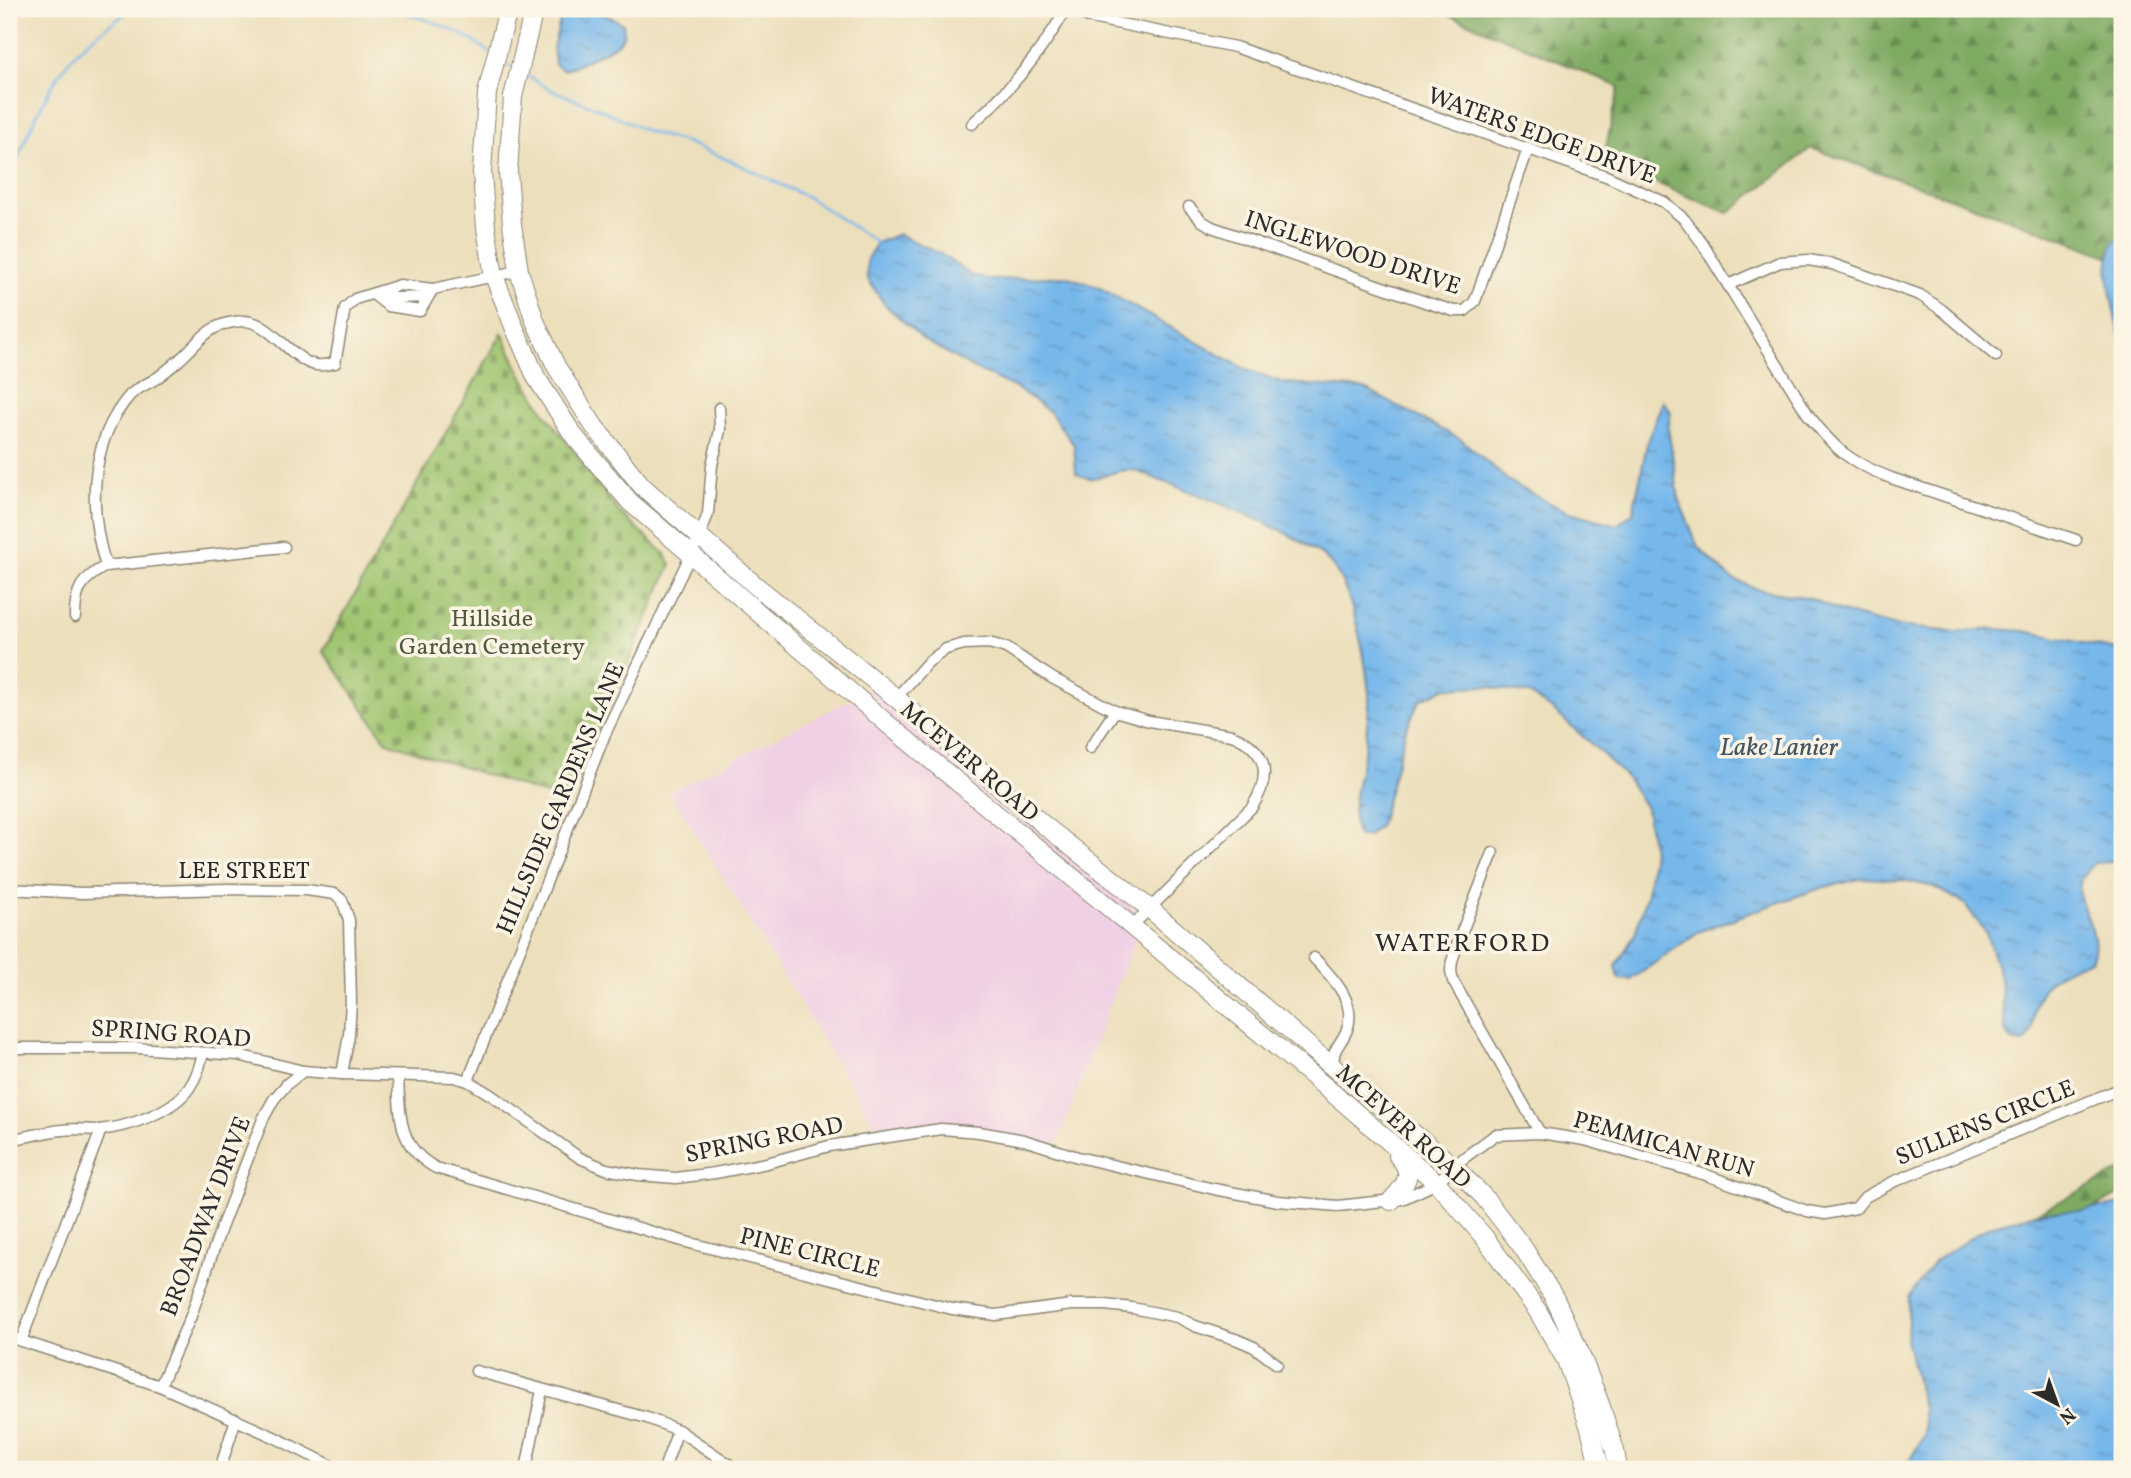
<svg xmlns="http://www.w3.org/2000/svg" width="2131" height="1478" font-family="Vollkorn,serif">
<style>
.built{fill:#f0d0e4}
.forest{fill:url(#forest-firs);stroke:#556a46;stroke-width:2}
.cemetery{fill:url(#cemetery-stones);stroke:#65784d;stroke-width:2}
.water{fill:url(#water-ripples);stroke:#51728b;stroke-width:2}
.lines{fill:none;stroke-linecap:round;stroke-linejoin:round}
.stream{stroke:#77b8eb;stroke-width:2.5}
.street-casing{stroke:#8c8574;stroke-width:13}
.primary-casing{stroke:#8c8574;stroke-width:20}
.street{stroke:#fff;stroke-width:10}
.primary{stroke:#fff;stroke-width:18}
.labels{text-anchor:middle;stroke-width:7;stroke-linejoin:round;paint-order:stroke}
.street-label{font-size:24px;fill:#2b2b2b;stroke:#fcf5e5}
.park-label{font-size:24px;fill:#4e593f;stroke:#fcf5e5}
.water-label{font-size:26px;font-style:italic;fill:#425565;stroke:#fcf5e5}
.neighbourhood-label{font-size:26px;letter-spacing:2px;fill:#2b2b2b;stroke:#fcf5e5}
</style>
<defs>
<pattern id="forest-firs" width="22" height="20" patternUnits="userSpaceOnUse" patternTransform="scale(1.75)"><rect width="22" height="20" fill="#7faa62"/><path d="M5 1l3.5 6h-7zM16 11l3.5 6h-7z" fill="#688b51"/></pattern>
<pattern id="cemetery-stones" width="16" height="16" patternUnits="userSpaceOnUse" patternTransform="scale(1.75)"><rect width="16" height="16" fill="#9fc46f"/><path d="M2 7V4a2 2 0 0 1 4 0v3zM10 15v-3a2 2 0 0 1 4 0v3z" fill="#829f5b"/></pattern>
<pattern id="water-ripples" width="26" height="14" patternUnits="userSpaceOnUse" patternTransform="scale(1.75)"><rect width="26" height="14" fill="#77b8eb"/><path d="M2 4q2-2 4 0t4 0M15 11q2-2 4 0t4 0" fill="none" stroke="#6296bf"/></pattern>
</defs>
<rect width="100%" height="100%" fill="#fcf5e5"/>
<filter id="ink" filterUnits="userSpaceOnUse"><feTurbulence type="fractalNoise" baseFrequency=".0143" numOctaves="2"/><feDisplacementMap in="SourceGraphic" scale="14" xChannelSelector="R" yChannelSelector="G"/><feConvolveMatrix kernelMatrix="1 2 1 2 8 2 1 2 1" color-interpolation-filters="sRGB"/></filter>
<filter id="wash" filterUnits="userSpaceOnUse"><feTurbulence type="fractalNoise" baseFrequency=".00686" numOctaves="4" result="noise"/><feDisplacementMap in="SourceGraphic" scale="28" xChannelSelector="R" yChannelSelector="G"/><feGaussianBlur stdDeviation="1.57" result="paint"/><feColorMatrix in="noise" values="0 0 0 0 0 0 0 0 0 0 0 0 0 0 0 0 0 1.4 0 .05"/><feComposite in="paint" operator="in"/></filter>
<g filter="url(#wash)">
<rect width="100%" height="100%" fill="#ecdfbc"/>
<polygon class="built" points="873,688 1143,918 1055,1149 962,1124 875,1125 670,792"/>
<g class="forest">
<polygon points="1436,9 2122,9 2122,252 2112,258 2045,232 1811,148 1728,213 1603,161 1619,87"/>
<polygon points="2122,1170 2122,1193 2071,1220 1988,1237"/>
</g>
<polygon class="cemetery" points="502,333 520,372 545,413 618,511 664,553 671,564 568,802 387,742 323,651"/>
<g class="water">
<path d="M563 9C586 9 604 12 623 24 624 29 624 36 620 41 614 48 573 67 563 70L555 64 553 48Z"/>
<path d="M898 234 939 253 971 275 992 280 1065 276 1098 287 1247 370 1284 383 1365 389 1462 440 1506 479 1523 489 1563 510 1617 525 1633 513 1648 439 1663 401 1671 412 1668 428 1679 500 1698 547 1730 578 1760 590 1810 598 1838 611 1896 626 1954 632 1994 629 2024 631 2122 651V861L2095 863C2091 868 2083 874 2081 880 2072 906 2105 930 2091 960 2062 971 2039 979 2034 1013 2032 1025 2034 1034 2024 1043L2012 1041 2005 1030 2000 977 1986 933 1964 903 1935 887 1902 880 1864 878 1821 888 1757 910 1698 932 1631 980 1619 979 1616 966 1635 934 1647 894 1653 851 1646 808 1626 777 1596 748 1554 711 1529 694 1484 686 1445 688 1420 700 1406 729 1380 825 1368 836H1358C1345 805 1364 769 1366 737 1367 723 1370 708 1369 694 1366 660 1353 589 1330 563 1320 552 1304 543 1291 536 1241 509 1186 491 1134 470 1128 470 1121 470 1116 472 1099 476 1093 483 1076 473L1074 445 1049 411 1016 388 973 368 924 340 885 305 867 278V259L877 243Z"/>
<path d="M2122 235V344C2116 320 2095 249 2122 235Z"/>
<polygon points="2122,1204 2122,1469 1900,1469 1911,1458 1924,1435 1923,1408 1907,1344 1909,1297 1935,1261 1989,1226 2048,1211 2080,1211"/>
</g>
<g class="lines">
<g class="stream">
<path d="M393 9C431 21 458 29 491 53"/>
<polyline points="502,61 514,68"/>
<polyline points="526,75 549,89 612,114 648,132 688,143 738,164 811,199 877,243"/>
<path d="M9 177C27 139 42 95 69 61 85 40 110 25 132 9"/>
</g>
</g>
</g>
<g filter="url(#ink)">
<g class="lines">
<g class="street-casing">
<g id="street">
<path d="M1070 9 1091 18 1235 47 1606 176 1664 202 1685 220 1702 243 1807 413C1834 449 1849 462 1891 478L2076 540"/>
<path d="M972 124C1011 89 1040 55 1066 9"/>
<polyline points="1189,207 1202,221 1212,227 1428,303 1454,311 1465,311 1475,301 1528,149"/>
<polyline points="1728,285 1780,262 1808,260 1832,264 1920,295 1942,310 1996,356"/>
<polyline points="373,294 388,306 420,311 433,289"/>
<polyline points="375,295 396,298 428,297"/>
<path d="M284 547 106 566C88 510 89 442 130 395 137 388 149 383 157 378 164 373 171 367 178 361 202 340 207 323 243 321 267 320 288 354 309 363 318 367 326 365 335 363L345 308 355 299 400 285 433 289 519 271"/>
<path d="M75 617C75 590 81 579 106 566"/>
<path d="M896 698 928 662 946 649 964 644 989 643 1006 648 1052 678 1115 711 1149 721 1232 735C1268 750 1272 776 1252 807L1131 927"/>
<polyline points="1090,748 1115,711"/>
<polyline points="1493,853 1459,939 1452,961 1451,971 1453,981 1540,1133"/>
<polyline points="9,889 81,893 227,889 306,890 335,894 342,900 349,920 351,1002 349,1035 342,1074"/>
<path d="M1314 958C1332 977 1359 1003 1346 1032 1338 1049 1332 1047 1334 1068"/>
<polyline points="9,1048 137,1048 238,1055 303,1071 342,1074 454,1077 468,1081 491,1095 580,1158 606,1169 638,1175 676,1178 715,1173 767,1163 829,1146 941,1129 979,1132 1024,1140 1078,1157 1214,1189 1278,1201 1338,1206 1402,1199 1437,1183 1453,1166 1495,1135 1540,1133 1585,1140 1706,1175 1807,1211 1825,1214 1856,1208 1865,1197 1893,1182 2122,1088"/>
<path d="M398 1077C400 1115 398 1148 436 1168L686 1242 952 1309 996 1315 1072 1305H1105L1132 1308 1177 1317 1195 1326 1238 1340 1254 1347 1277 1364"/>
<polyline points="468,1081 605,734 700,535 708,514 712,465 720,430 719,408"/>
<path d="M9 1140C26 1137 44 1132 62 1130 74 1128 87 1130 99 1130 128 1127 173 1112 189 1088 197 1077 200 1065 203 1053"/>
<polyline points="9,1337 160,1386 274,1437 328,1464"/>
<polyline points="21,1341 101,1130"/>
<polyline points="476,1371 647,1418 678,1430 736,1469"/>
<polyline points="160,1386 191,1316 221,1228 263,1119 274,1099 287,1084 303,1071"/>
<polyline points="220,1469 236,1419"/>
<polyline points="526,1469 542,1390"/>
<polyline points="664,1469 678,1430"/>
</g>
</g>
<g class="primary-casing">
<g id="primary">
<polyline points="508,9 487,93 482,172 486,228 494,276 515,329 536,377 574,436 630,502 890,726 1341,1100 1437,1183 1485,1238 1537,1310 1566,1360 1590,1428 1600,1469"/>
<polyline points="534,9 513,97 508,172 512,224 519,271 535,321 556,366 594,426 642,486 755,585 896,698 1045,826 1149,908 1334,1068 1453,1166 1484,1197 1524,1249 1555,1299 1580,1353 1600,1404 1615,1451 1618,1469"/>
<path d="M1391 1201C1405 1185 1416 1175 1398 1156"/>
</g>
</g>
<use href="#street" class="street"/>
<use href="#primary" class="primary"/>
</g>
</g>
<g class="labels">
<g class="street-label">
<text transform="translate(1542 135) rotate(20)" y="8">WATERS EDGE DRIVE</text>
<text transform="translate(1353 252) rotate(18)" y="8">INGLEWOOD DRIVE</text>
<text transform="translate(970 761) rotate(40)" y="8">MCEVER ROAD</text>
<text transform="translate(560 798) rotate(-67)" y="8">HILLSIDE GARDENS LANE</text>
<text x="244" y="878">LEE STREET</text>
<text transform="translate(171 1033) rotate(4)" y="8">SPRING ROAD</text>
<text transform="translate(1985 1122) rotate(-22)" y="8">SULLENS CIRCLE</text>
<text transform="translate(1404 1126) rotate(42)" y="8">MCEVER ROAD</text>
<text transform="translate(764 1139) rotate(-11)" y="8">SPRING ROAD</text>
<text transform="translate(1664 1144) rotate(16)" y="8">PEMMICAN RUN</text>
<text transform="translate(205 1216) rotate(-69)" y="8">BROADWAY DRIVE</text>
<text transform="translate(810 1252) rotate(14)" y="8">PINE CIRCLE</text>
</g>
<g class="park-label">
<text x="492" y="626">Hillside<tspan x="492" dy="28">Garden Cemetery</tspan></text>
</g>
<g class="water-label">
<text x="1779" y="755">Lake Lanier</text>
</g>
<g class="neighbourhood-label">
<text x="1463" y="951">WATERFORD</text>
</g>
</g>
<rect width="2131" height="1478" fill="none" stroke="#fcf5e5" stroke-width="35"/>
<g transform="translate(2057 1404) rotate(139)" stroke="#fcf5e5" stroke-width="5" paint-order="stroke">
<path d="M0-5L12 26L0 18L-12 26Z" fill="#2b2b2b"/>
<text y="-10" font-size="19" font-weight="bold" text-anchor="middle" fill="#2b2b2b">N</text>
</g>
</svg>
